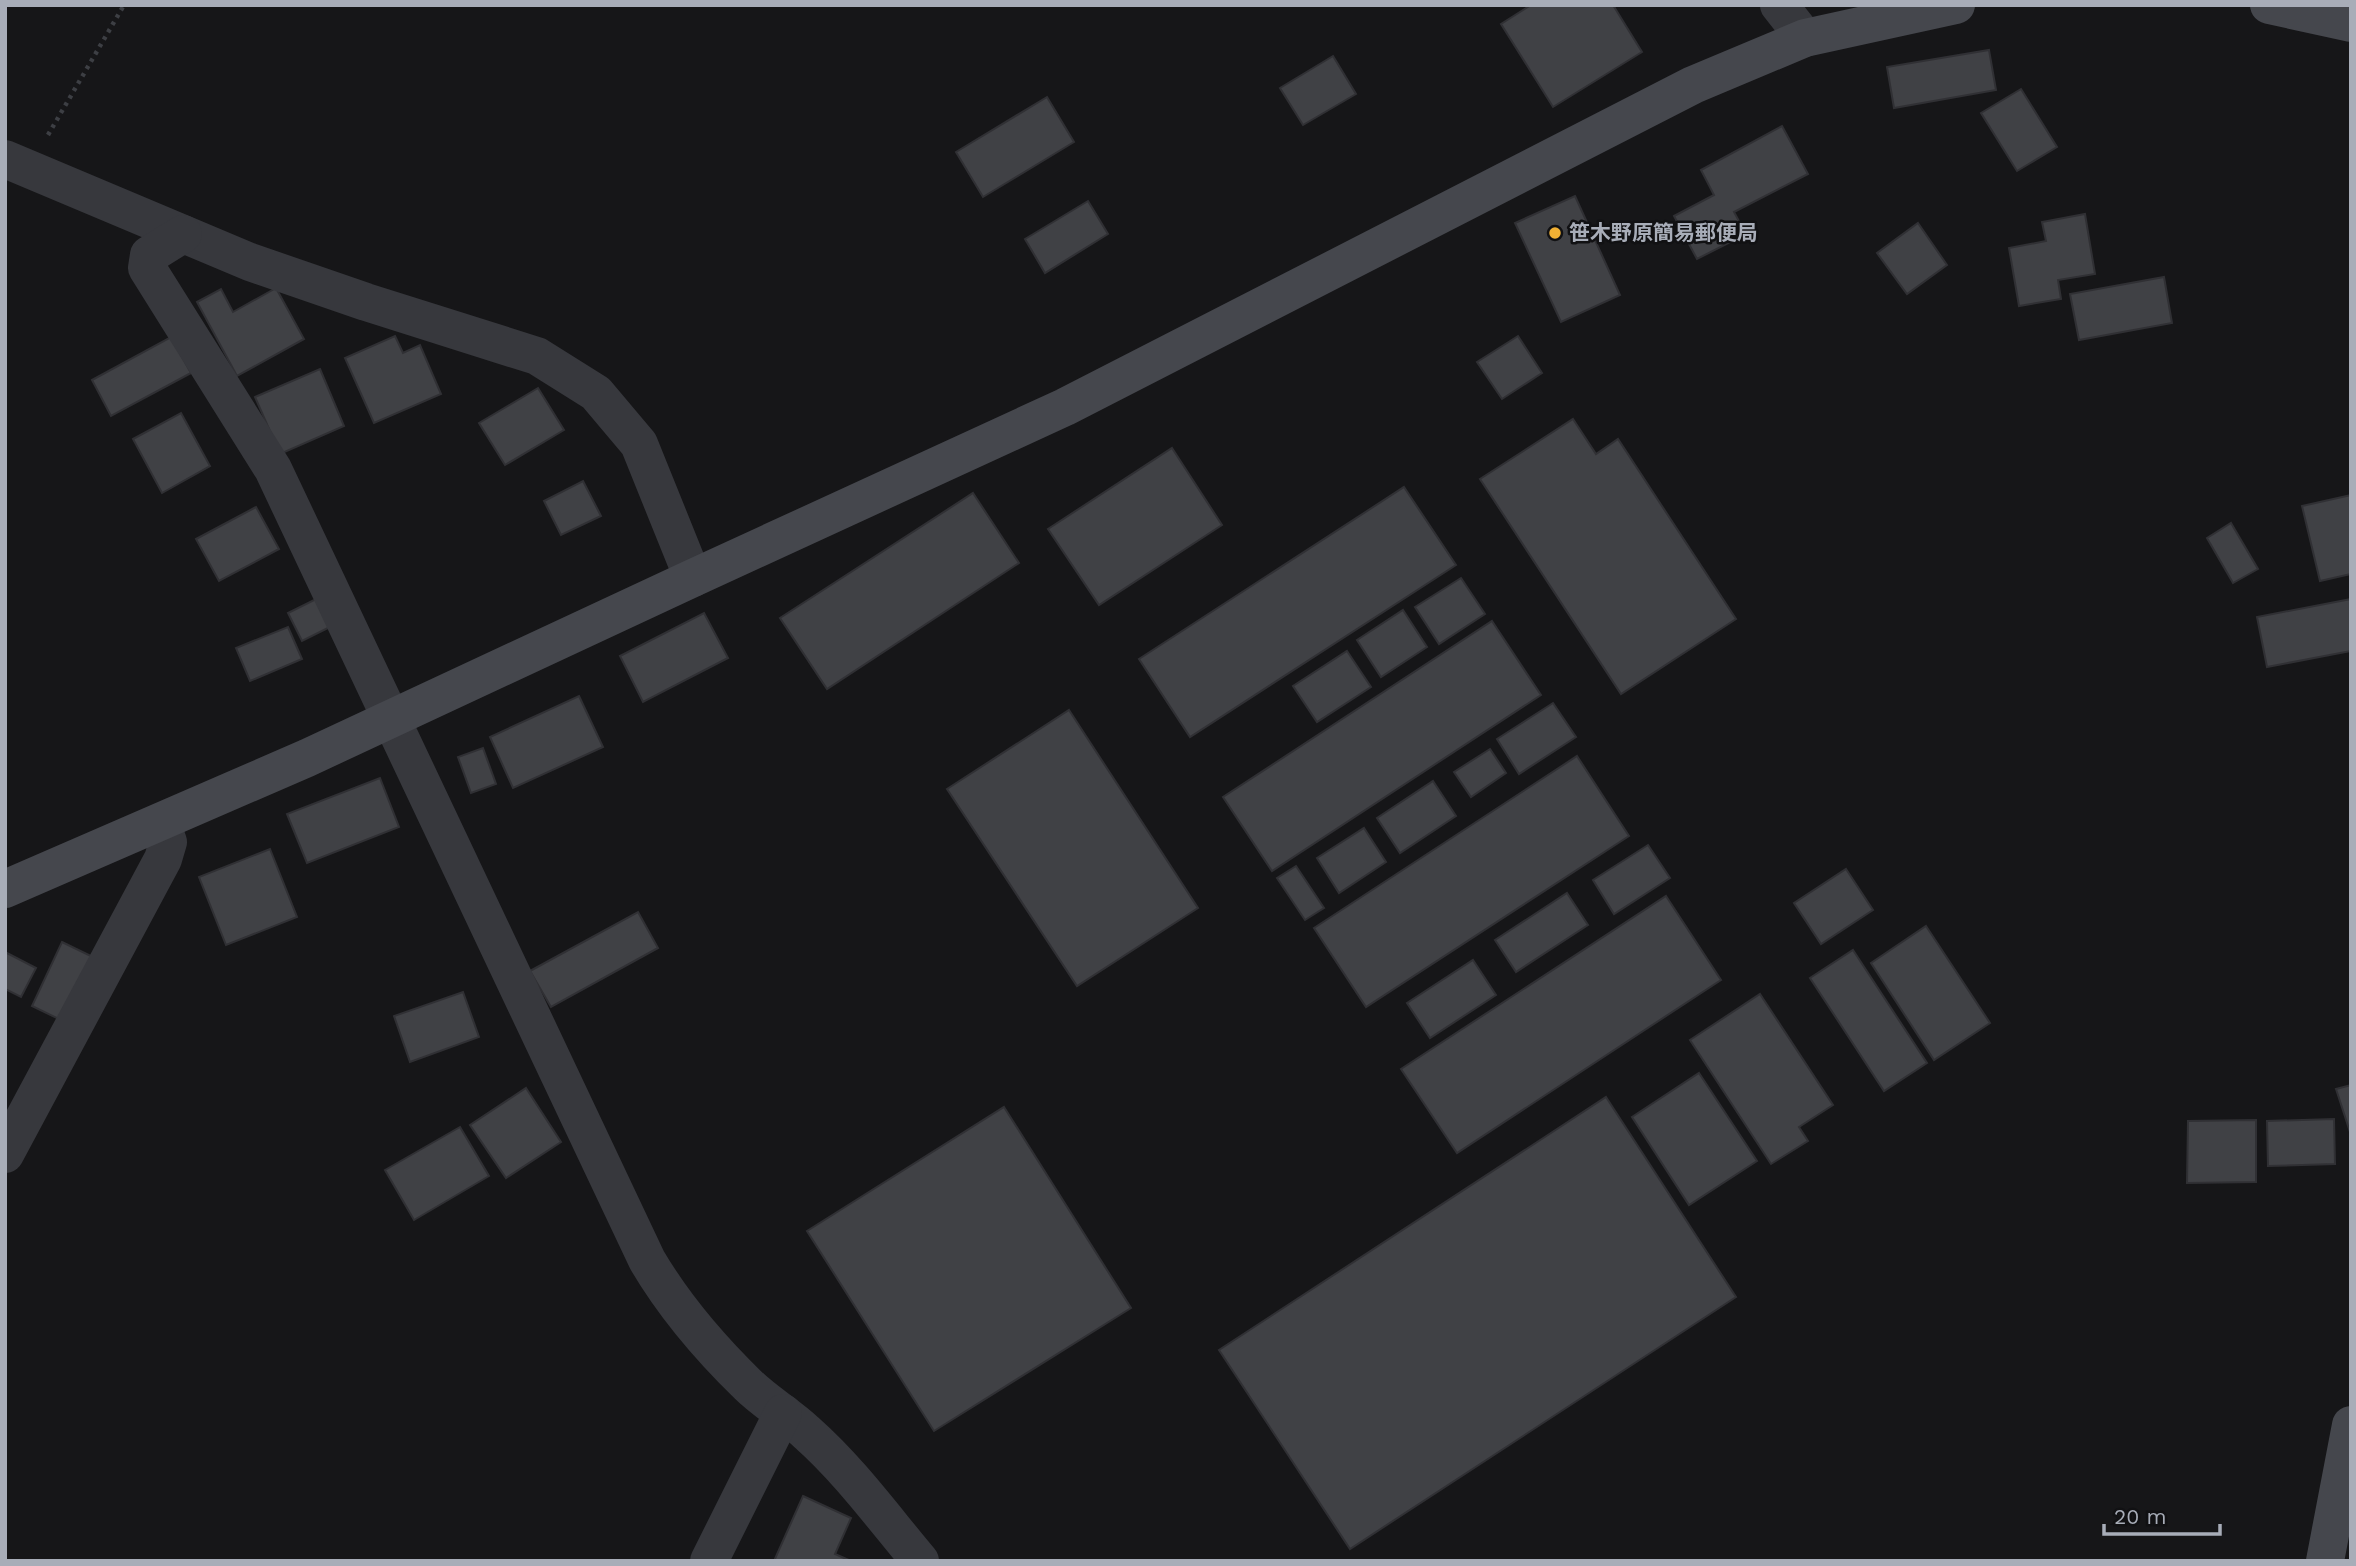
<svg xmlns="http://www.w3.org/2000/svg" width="2356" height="1566" font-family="'Work Sans','Noto Sans JP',sans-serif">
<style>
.building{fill:#404145;stroke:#303034;stroke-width:2}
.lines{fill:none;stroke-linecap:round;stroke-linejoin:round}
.path{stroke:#3d3f44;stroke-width:4.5;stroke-dasharray:3.5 5;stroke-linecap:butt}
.street{stroke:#37383d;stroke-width:38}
.secondary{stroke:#45474d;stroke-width:38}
.poi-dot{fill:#f2b134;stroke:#111113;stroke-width:2.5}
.labels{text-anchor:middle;stroke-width:5;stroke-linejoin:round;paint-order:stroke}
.poi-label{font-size:21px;font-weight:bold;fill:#a8adb8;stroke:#111113;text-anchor:start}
</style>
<rect width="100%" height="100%" fill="#161618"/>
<g class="building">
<polygon points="1531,5 1613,5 1642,52 1553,107 1501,24"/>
<polygon points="1989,50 1996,90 1894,108 1887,67"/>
<polygon points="1333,56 1356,94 1303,125 1280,88"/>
<polygon points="2021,89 2057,147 2017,171 1981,113"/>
<polygon points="1047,97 1074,142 983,197 956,152"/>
<polygon points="1782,126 1808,174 1734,212 1746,234 1697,259 1674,216 1714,195 1701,170"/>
<polygon points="1575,196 1620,295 1561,322 1515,223"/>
<polygon points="1088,201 1108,234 1045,273 1025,239"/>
<polygon points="2085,214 2095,274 2058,280 2061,299 2019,306 2009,248 2046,241 2042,222"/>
<polygon points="1918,223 1947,265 1907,294 1877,253"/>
<polygon points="2164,277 2172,323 2079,340 2070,294"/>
<polygon points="276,288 304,339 237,376 197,302 221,289 233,312"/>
<polygon points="395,336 403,353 420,345 441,394 374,423 345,358"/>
<polygon points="1518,336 1542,373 1502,399 1477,362"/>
<polygon points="171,337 191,373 111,416 92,380"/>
<polygon points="320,369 344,426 280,454 255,397"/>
<polygon points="538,388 564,430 505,465 479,423"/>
<polygon points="181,413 210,466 162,493 133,439"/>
<polygon points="1573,419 1596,454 1618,439 1736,619 1621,694 1480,479"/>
<polygon points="1172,448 1222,525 1099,605 1048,529"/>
<polygon points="583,481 601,516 561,535 544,501"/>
<polygon points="1404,487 1456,565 1190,737 1139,659"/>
<polygon points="973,493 1019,563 827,689 780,618"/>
<polygon points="2351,495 2351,574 2320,581 2302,506"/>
<polygon points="256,507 279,549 219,581 196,539"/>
<polygon points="2231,523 2258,569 2233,583 2207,538"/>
<polygon points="1461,578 1485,614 1439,644 1415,607"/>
<polygon points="320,597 334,625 302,641 288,613"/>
<polygon points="2351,599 2351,651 2267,667 2257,617"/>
<polygon points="1403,610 1427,647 1381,677 1357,640"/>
<polygon points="704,613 728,658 643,702 620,656"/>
<polygon points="1492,621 1541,695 1272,871 1223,797"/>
<polygon points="288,627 302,659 250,681 236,648"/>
<polygon points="1347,651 1371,687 1317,722 1293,686"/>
<polygon points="579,696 603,747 513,788 490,737"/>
<polygon points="1553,703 1576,737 1519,774 1497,739"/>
<polygon points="1069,710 1198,908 1077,986 947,789"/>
<polygon points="483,748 496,784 471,793 458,757"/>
<polygon points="1490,749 1506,773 1471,797 1454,772"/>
<polygon points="1577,756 1629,836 1366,1007 1314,928"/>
<polygon points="380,778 399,827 307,863 287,814"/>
<polygon points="1433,781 1456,816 1400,853 1377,818"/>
<polygon points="1364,828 1386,862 1339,893 1317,858"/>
<polygon points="1648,845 1670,878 1614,914 1593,880"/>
<polygon points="270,849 297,917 226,945 199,877"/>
<polygon points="1296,866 1324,908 1305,920 1277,878"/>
<polygon points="1846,869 1873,910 1821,944 1794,903"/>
<polygon points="1567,893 1588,925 1516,972 1495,940"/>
<polygon points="1666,896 1721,980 1457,1153 1401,1069"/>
<polygon points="638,912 658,948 551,1007 530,971"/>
<polygon points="1926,926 1990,1023 1934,1060 1871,963"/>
<polygon points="62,942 95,958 65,1022 32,1006"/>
<polygon points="1853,950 1927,1063 1884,1091 1810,978"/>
<polygon points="5,952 36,968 21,997 5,989"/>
<polygon points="1473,960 1496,995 1430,1038 1407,1003"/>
<polygon points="463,992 479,1037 410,1062 394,1016"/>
<polygon points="1760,994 1833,1105 1799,1127 1808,1141 1771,1164 1690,1040"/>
<polygon points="1699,1073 1757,1161 1689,1205 1632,1117"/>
<polygon points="2351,1085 2351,1135 2336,1089"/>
<polygon points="526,1088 561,1142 506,1178 470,1125"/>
<polygon points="1606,1097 1736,1297 1350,1549 1219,1350"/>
<polygon points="1004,1107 1131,1308 934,1431 807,1231"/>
<polygon points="2334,1119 2335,1164 2268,1166 2267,1121"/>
<polygon points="2256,1120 2256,1182 2187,1183 2188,1121"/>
<polygon points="460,1127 489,1176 414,1220 385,1170"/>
<polygon points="803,1496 851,1518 835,1554 851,1561 774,1561"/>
</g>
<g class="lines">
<polyline class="path" points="48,135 124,5"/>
<g class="street">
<polyline points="1779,5 1805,38"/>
<polyline points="5,159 250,262 366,302 537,356 596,393 639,444 693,578"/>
<path d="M183 234 149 255 147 268 273 469 647 1260C674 1306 709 1347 748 1385 765 1402 788 1415 806 1432 849 1470 883 1517 920 1561"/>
<polyline points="5,1154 163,859 168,842 161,822"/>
<polyline points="709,1561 783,1413"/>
</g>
<g class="secondary">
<polyline points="2269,5 2351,23"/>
<polyline points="5,889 307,758 693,578 1065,407 1693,85 1805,38 1956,5"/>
<polyline points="2325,1561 2351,1425"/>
</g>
</g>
<circle class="poi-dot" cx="1555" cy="233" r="7"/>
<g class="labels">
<g class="poi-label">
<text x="1569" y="240">笹木野原簡易郵便局</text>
</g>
</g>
<rect width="2356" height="1566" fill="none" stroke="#a8adb8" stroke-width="14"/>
<path d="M2104 1524v10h116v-10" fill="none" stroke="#a8adb8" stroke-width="3.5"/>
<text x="2114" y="1524" font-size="21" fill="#a8adb8" stroke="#111113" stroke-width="5" paint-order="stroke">20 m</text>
</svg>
